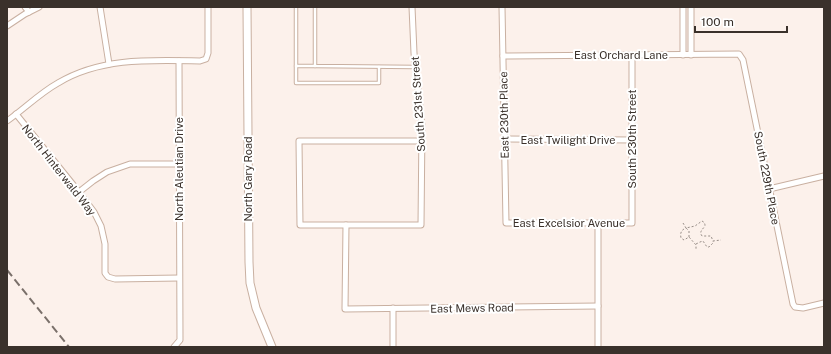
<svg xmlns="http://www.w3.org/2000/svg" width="831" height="354" font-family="'Public Sans',sans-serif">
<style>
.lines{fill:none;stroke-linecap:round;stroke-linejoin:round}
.lane-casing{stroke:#c9b0a1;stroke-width:4.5}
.street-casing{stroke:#c9b0a1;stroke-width:7}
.secondary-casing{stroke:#c9b0a1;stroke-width:9}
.path{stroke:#978d87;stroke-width:1;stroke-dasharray:2 2;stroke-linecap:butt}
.lane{stroke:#fff;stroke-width:2.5}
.street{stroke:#fff;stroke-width:5}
.secondary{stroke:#fff;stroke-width:7}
.rail{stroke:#7a706a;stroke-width:2;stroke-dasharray:8 4;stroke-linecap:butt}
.labels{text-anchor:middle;stroke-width:4;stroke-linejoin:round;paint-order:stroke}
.street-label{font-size:11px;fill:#3a312b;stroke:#fff}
</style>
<rect width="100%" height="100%" fill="#fcf1eb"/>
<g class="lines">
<g class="lane-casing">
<g id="lane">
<polyline points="296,7 296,83 379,83 379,67"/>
<polyline points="315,7 315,66 415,67"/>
<polyline points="296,66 315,66"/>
</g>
</g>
<g class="street-casing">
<g id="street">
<polyline points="25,7 29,12"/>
<polyline points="100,7 109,64"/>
<polyline points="412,7 414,53 422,126 421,225 300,225 299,141 421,141"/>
<polyline points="502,7 506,223 632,223 632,55"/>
<polyline points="691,7 691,55"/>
<polyline points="7,26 25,14 39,7"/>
<polyline points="683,55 683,7"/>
<polyline points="503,56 739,54 743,60 793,304 795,307 803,308 824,303"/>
<polyline points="16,114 79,192 94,212 101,226 105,244 105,273 108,277 115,279 179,278"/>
<path d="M7 121C24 109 40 93 58 83 101 57 152 60 200 61L206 59 208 53V7"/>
<polyline points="504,139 632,140"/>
<polyline points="769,189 824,176"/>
<polyline points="79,192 93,181 107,172 130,164 179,164"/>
<polyline points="346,225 345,309 598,306"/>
<polyline points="393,308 393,347"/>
<polyline points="174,347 180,340 179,61"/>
<polyline points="598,347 598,223"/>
</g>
</g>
<g class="secondary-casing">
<polyline id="secondary" points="247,7 249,262 250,283 256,308 272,347"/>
</g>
<g class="path">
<path d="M683 223 686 228C681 230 680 233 681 238L684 240 689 237 696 245V249"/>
<path d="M689 237V231L686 228 695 226 702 221C704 222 705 223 705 226 702 230 699 232 702 236H711L713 241 721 240"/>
<polyline points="696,244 700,242 703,241 707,247 709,247 713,243 713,241"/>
</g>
<use href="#lane" class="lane"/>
<use href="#street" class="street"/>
<use href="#secondary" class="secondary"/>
<polyline class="rail" points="7,270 69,347"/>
</g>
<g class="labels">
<g class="street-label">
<text x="621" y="59">East Orchard Lane</text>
<text transform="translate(418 104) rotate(-94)" y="4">South 231st Street</text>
<text transform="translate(504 115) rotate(-91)" y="4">East 230th Place</text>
<text transform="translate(632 139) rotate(-90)" y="4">South 230th Street</text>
<text x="568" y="144">East Twilight Drive</text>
<text transform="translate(179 169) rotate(-90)" y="4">North Aleutian Drive</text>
<text transform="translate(59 170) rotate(52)" y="4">North Hinterwald Way</text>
<text transform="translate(767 178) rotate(79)" y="4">South 229th Place</text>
<text transform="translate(248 179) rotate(-90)" y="4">North Gary Road</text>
<text x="569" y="227">East Excelsior Avenue</text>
<text transform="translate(472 308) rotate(-1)" y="4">East Mews Road</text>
</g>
</g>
<rect width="831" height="354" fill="none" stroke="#3a312b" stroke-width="16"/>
<path d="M695 26v6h92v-6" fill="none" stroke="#3a312b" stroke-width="2"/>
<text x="701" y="26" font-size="12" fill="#3a312b" stroke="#ffffff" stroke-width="3" paint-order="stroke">100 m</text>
</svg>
